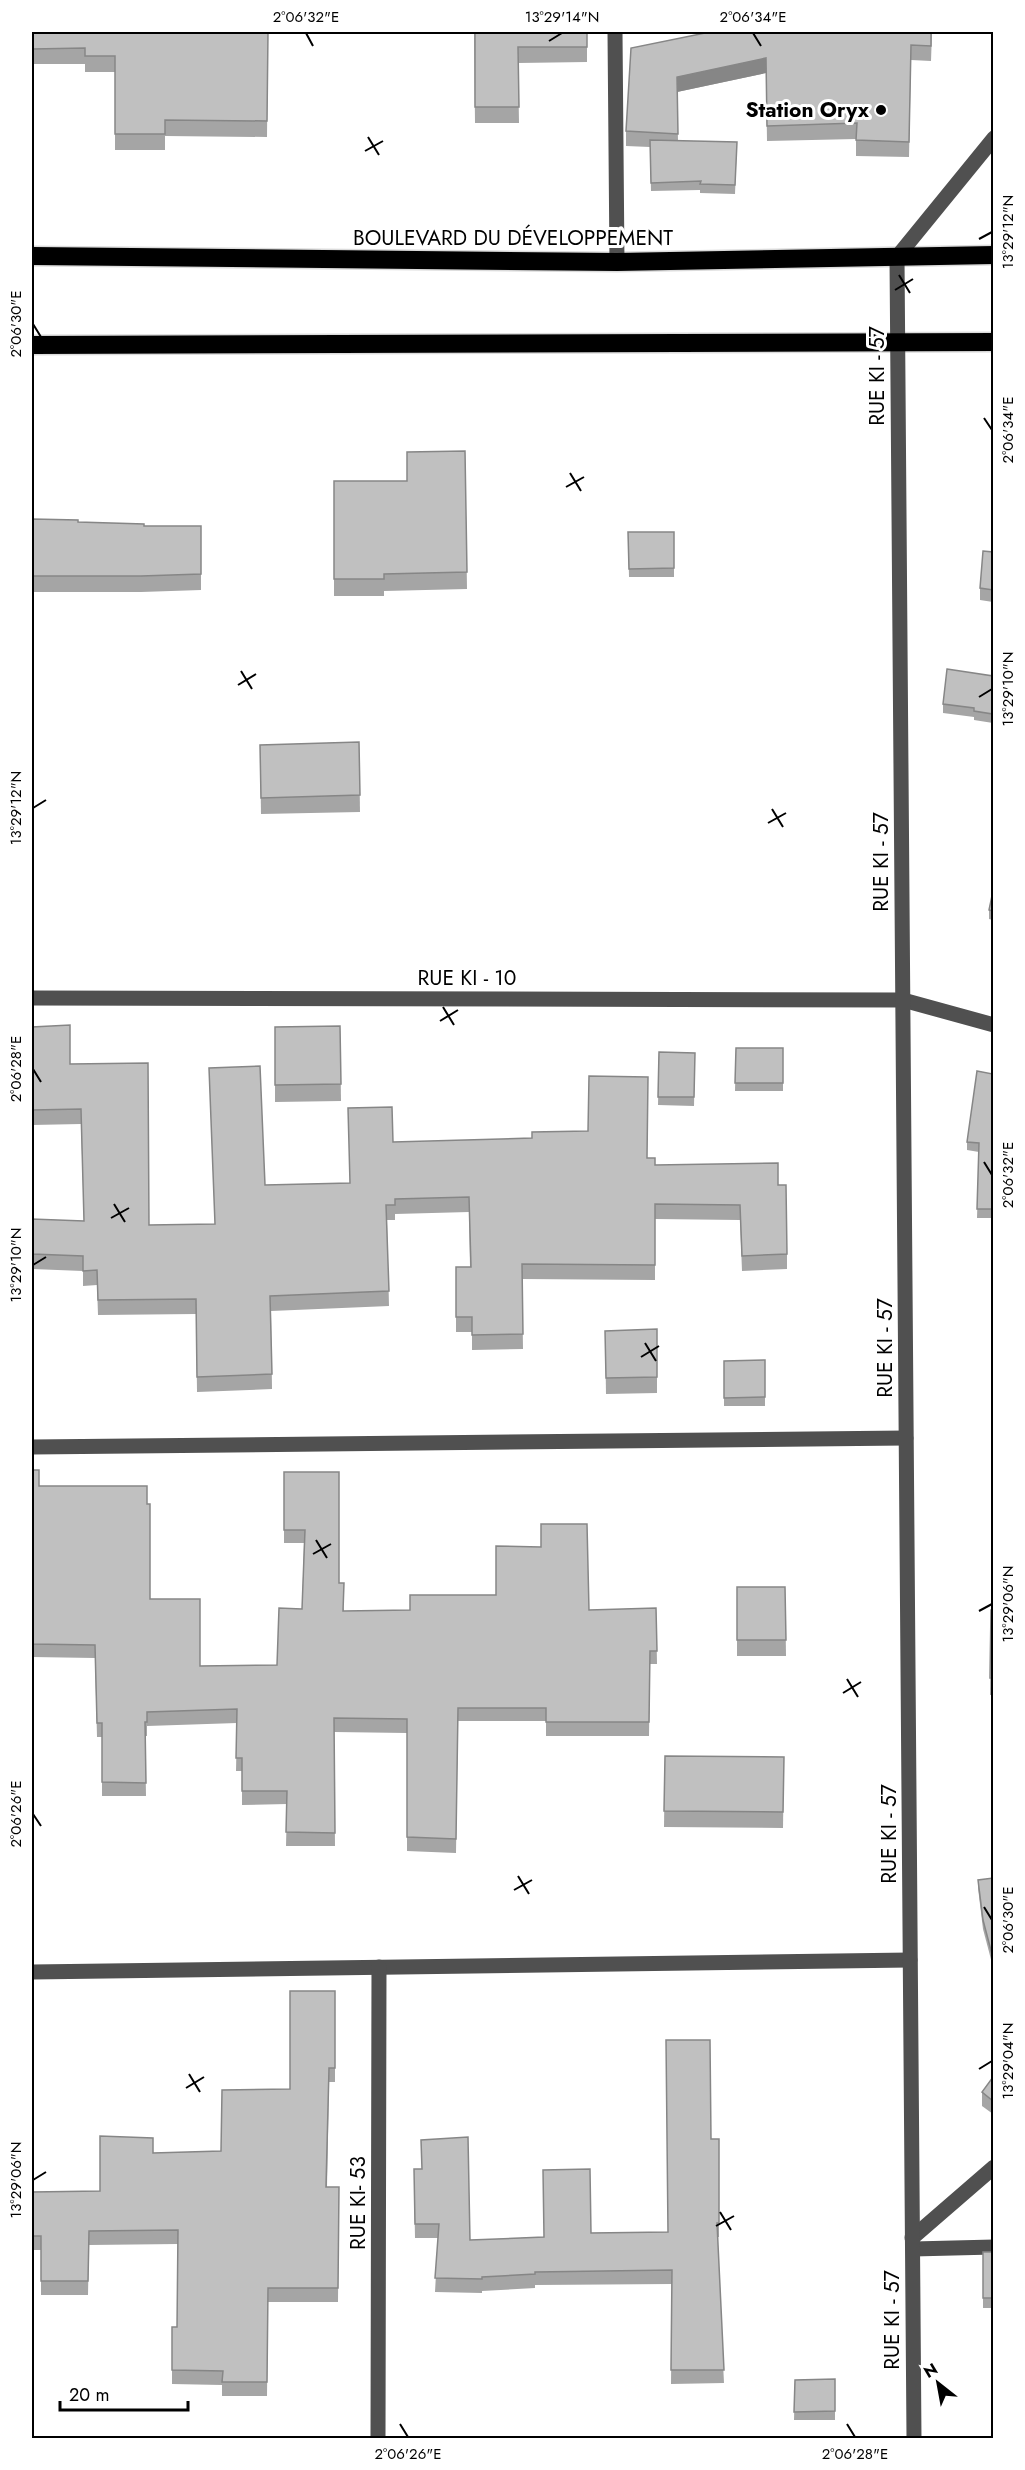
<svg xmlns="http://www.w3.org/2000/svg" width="1025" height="2470" font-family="Jost,sans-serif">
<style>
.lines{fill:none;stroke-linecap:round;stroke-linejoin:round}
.highway-casing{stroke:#dbdbdb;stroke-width:21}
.minor{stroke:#505050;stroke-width:15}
.highway{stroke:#000;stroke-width:18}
.wall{fill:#a5a5a5}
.shaded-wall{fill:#868686}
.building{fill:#c0c0c0;stroke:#868686;stroke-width:1.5}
.ticks{fill:none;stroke:#000;stroke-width:2}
.poi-dot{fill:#000;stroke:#fff;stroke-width:2}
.labels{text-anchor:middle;stroke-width:6;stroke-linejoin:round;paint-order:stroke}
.poi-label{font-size:21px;font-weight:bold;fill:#000;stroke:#fff;text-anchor:end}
.street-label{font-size:21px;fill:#000;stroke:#fff}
.neatline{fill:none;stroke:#000;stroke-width:2}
.ticks-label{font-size:15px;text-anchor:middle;fill:#000}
</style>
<rect width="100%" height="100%" fill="#fff"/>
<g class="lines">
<g class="highway-casing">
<g id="highway">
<polyline points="32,256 617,262 994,255"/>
<polyline points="32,345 994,342"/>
</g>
</g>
<g class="minor">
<polyline points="615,32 617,262"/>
<polyline points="32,998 903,1000 994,1025"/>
<polyline points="32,1447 906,1438"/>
<polyline points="32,1972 910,1960"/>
<polyline points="912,2238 994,2167"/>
<polyline points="913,2249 994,2247"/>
<polyline points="378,2438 379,1967"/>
<polyline points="914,2438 897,257 994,138"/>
</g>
<use href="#highway" class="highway"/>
</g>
<g class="wall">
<polygon points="32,32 268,32 267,137 165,136 165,150 115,150 115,72 85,72 85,64 32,64"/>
<polygon points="474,32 587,32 587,62 518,63 519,123 475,123"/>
<polygon points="710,32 932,32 931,61 911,60 909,157 856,156 856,139 767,141 766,73 677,92 678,141 737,142 735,194 700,193 700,190 651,191 650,147 626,146 626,131"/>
<polygon points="465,451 467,589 384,591 384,596 334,596 334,481 407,481"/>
<polygon points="32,519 144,526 201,526 201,590 141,592 32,592"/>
<polygon points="628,532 674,532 674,577 629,577"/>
<polygon points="993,552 993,602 980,600 980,588"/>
<polygon points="993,676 993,723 974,720 974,717 943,713 943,704"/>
<polygon points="359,742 360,812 261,814 260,745"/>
<polygon points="993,891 993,920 989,919 989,910"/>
<polygon points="340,1026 341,1101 275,1102 275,1027"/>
<polygon points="32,1027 70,1064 149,1225 215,1224 209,1068 265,1185 350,1183 393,1142 647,1158 655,1165 778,1185 787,1254 787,1269 742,1271 740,1220 655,1219 655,1280 522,1279 523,1349 472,1350 472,1332 456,1332 456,1267 470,1267 469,1212 395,1214 395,1220 387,1220 389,1306 271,1311 272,1389 197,1392 196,1314 98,1315 97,1285 83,1286 83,1271 32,1269 32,1219 84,1221 81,1124 32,1125"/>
<polygon points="736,1048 783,1048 783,1091 735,1091"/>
<polygon points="659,1052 695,1053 694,1106 658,1105"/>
<polygon points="993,1074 993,1218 977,1218 979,1152 967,1150 967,1142"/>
<polygon points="657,1329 657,1393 606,1394 605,1331"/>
<polygon points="765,1360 765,1406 724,1406 724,1361"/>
<polygon points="32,1470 39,1486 150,1599 200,1666 277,1665 302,1609 304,1543 284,1543 284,1472 339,1583 344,1611 589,1610 656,1608 657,1664 650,1664 649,1736 546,1736 546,1721 458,1721 456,1853 407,1851 407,1733 334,1732 335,1846 286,1846 287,1804 242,1805 242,1771 236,1771 237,1723 147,1726 147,1736 145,1736 146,1796 102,1796 102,1737 97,1737 95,1658 32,1657"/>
<polygon points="737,1587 785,1587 786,1656 737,1656"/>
<polygon points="991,1610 993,1610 993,1695 990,1695"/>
<polygon points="665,1756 784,1757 783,1828 664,1827"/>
<polygon points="993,1878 993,1967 983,1929 978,1888 978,1880"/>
<polygon points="335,1991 335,2082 329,2082 327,2187 339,2187 338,2302 268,2302 267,2396 222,2396 222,2385 172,2384 172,2327 177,2327 178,2244 89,2245 88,2295 41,2295 41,2250 32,2250 32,2192 100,2191 153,2153 221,2151 290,2089"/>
<polygon points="993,2077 993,2114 982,2106 982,2092"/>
<polygon points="711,2139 719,2139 719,2237 717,2237 724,2383 671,2384 672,2284 535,2285 535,2288 482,2291 482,2293 435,2292 438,2238 415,2238 414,2183 422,2169 421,2140 470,2240 544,2237 591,2233 668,2232"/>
<rect x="983" y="2252" width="10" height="56"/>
<polygon points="835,2379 835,2420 794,2420 795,2380"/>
</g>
<polygon class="shaded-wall" points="766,58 766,73 677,92 677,77"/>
<g class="building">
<polygon points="32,32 268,32 267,121 165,120 165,134 115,134 115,56 85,56 85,48 32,49"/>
<polygon points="475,32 587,32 587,47 518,47 519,107 475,107"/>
<polygon points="710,32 931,32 931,46 911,45 909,142 856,140 857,123 767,126 766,58 677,77 678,134 626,131 631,48"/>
<polygon points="650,140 737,142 735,185 700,184 701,181 651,183"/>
<polygon points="465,451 467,572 384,574 384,579 334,579 334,481 407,481 407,452"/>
<polygon points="32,519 78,520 78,522 144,524 144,526 201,526 201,574 141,576 32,576"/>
<polygon points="628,532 674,532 674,568 629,569"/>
<polygon points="983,551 993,552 993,590 980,588"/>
<polygon points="947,669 993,676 993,714 974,711 974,708 943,704"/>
<polygon points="359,742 360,795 261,798 260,745"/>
<polygon points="993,891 993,911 989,910"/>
<polygon points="70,1025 70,1064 148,1063 149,1225 215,1224 209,1068 260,1066 265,1185 350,1183 348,1108 392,1107 393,1142 532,1138 532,1132 588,1131 589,1076 648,1077 647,1158 655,1158 655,1165 778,1163 778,1185 786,1185 787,1254 742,1256 740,1205 655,1204 655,1265 522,1264 523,1334 472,1335 472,1317 456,1317 456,1267 471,1267 469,1197 395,1199 395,1205 386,1205 389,1291 270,1296 272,1374 197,1377 196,1299 98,1300 97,1270 83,1271 83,1256 32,1254 32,1219 84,1221 81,1109 32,1110 32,1027"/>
<polygon points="340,1026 341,1084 275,1085 275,1027"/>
<polygon points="736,1048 783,1048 783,1083 735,1083"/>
<polygon points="659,1052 695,1053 694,1097 658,1097"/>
<polygon points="977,1071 993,1074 993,1209 977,1209 979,1143 967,1142"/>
<polygon points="657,1329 657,1377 606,1378 605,1331"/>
<polygon points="765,1360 765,1397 724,1398 724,1361"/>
<polygon points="32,1470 39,1470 39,1486 147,1486 147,1504 150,1504 150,1599 200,1599 200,1666 277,1665 279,1608 302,1609 305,1530 284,1530 284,1472 339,1472 339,1583 344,1583 343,1611 410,1610 410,1595 496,1595 496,1546 541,1547 541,1524 587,1524 589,1610 656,1608 657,1651 650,1651 649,1722 546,1722 546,1708 458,1708 456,1839 407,1837 407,1719 334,1718 335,1833 286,1832 287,1791 242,1791 242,1758 236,1758 237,1709 147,1712 147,1722 145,1722 146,1783 102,1782 102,1723 97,1723 95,1645 32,1644"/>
<polygon points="737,1587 785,1587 786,1640 737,1640"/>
<polygon points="991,1610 993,1610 993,1678 990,1678"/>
<polygon points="665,1756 784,1757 783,1812 664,1811"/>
<polygon points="993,1878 993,1958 983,1920 978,1880"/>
<polygon points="290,1991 335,1991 335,2068 329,2068 326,2187 339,2187 338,2288 268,2288 267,2382 222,2382 223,2371 172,2370 172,2327 177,2327 178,2230 89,2231 88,2281 41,2281 41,2236 32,2236 32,2192 100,2191 100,2136 153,2138 153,2153 221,2151 222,2090 290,2089"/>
<polygon points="666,2040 710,2040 711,2139 719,2139 719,2223 717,2223 724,2370 671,2370 672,2270 535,2272 535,2274 482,2277 482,2279 435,2278 439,2224 415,2224 414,2169 422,2169 421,2140 468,2137 470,2240 544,2237 543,2170 590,2169 591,2233 668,2232"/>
<polygon points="993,2077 993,2101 982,2092"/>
<rect x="983" y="2252" width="10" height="46"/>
<polygon points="835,2379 835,2411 794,2412 795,2380"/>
</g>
<path class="ticks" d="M306 33 313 46M753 33 761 46M549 41 562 33M368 137 379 155M365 151 383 141M979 239 992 232M899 275 910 293M895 290 913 279M33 324 41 337M984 418 992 430M570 473 581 491M566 487 584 477M241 671 252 689M238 685 256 674M979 697 992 689M33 808 46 800M772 809 783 827M768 823 786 813M443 1007 454 1025M440 1021 458 1010M33 1069 41 1082M984 1162 992 1175M114 1204 125 1222M111 1218 129 1208M33 1265 46 1257M645 1343 656 1361M641 1357 659 1346M316 1540 327 1558M313 1554 331 1544M979 1611 992 1604M847 1679 858 1697M843 1693 861 1682M33 1814 41 1826M518 1876 529 1894M514 1890 532 1880M984 1907 992 1920M979 2069 992 2061M189 2074 200 2092M186 2088 204 2077M33 2180 46 2172M720 2212 731 2230M716 2226 734 2216M400 2424 408 2437M847 2424 855 2437"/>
<circle class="poi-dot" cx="881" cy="110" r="6"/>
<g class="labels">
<g class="poi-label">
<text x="869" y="117">Station Oryx</text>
</g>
<g class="street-label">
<text x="513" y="245">BOULEVARD DU DÉVELOPPEMENT</text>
<text transform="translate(877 376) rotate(-90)" y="7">RUE KI - 57</text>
<text transform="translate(881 862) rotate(-90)" y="7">RUE KI - 57</text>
<text x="467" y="985">RUE KI - 10</text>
<text transform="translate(885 1348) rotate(-90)" y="7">RUE KI - 57</text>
<text transform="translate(889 1834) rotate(-90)" y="7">RUE KI - 57</text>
<text transform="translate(358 2203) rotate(-90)" y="7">RUE KI- 53</text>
<text transform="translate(892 2320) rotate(-90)" y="7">RUE KI - 57</text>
</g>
</g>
<rect width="1025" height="2470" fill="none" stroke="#ffffff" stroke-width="66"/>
<g transform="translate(938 2383) rotate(329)" stroke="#ffffff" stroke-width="4.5" paint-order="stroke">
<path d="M0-4.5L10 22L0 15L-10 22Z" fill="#000000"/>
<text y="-9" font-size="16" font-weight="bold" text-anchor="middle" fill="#000000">N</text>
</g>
<path d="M60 2401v9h128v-9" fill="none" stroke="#000000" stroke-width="3"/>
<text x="69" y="2401" font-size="18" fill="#000000" stroke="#ffffff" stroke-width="4.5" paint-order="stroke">20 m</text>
<rect x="33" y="33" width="959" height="2404" class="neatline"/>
<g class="ticks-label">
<text x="306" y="22">2°06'32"E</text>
<text x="562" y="22">13°29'14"N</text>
<text x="753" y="22">2°06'34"E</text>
<text transform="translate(1008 232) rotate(-90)" y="5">13°29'12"N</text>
<text transform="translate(16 324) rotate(-90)" y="5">2°06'30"E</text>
<text transform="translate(1008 430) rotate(-90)" y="5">2°06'34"E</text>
<text transform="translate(1008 689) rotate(-90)" y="5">13°29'10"N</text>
<text transform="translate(16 808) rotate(-90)" y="5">13°29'12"N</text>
<text transform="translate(16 1069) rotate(-90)" y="5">2°06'28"E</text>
<text transform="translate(1008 1175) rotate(-90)" y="5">2°06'32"E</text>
<text transform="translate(16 1265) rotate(-90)" y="5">13°29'10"N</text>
<text transform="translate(1008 1604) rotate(-90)" y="5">13°29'06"N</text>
<text transform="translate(16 1814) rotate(-90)" y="5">2°06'26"E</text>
<text transform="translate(1008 1920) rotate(-90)" y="5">2°06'30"E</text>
<text transform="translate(1008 2061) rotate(-90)" y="5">13°29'04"N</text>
<text transform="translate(16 2180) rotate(-90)" y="5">13°29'06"N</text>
<text x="408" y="2459">2°06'26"E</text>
<text x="855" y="2459">2°06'28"E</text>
</g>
</svg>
